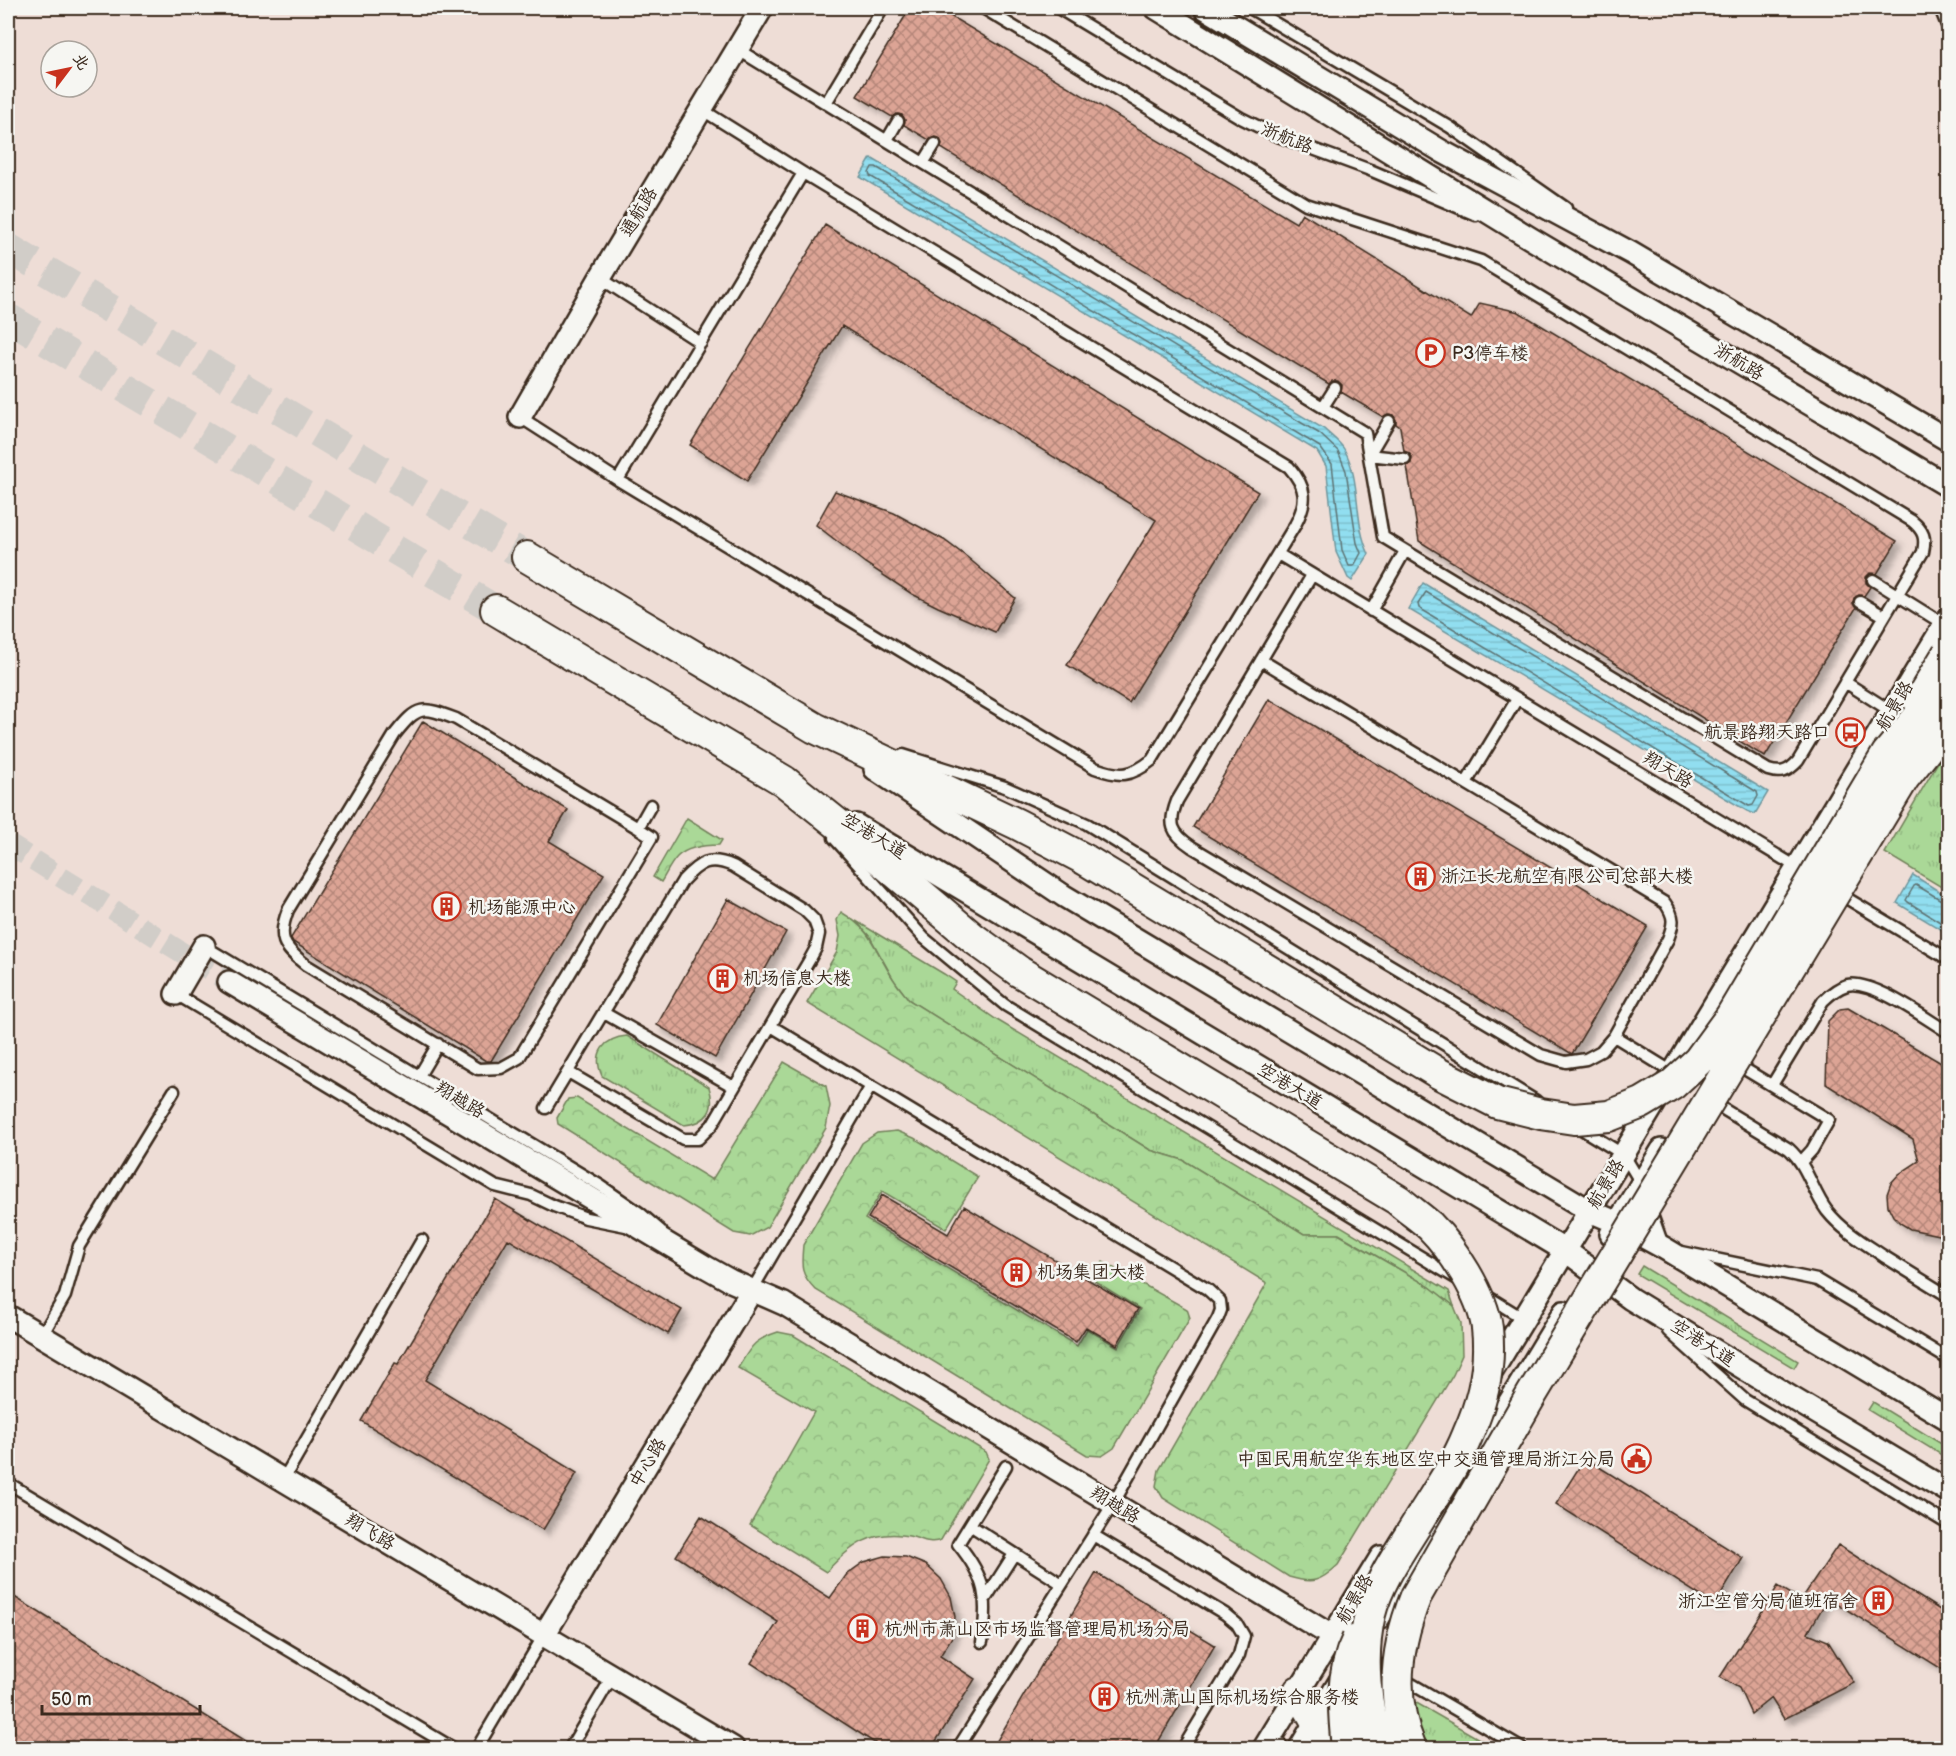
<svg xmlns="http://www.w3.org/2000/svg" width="1956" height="1756" viewBox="0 0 1956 1756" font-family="'Balsamiq Sans','LXGW WenKai TC',sans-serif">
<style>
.built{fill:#eeddd6;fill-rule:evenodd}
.grass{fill:url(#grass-tufts);stroke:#72815a;stroke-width:1.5}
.forest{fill:url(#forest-crowns);stroke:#72815a;stroke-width:1.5}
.water{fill:url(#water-rules);stroke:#6f969c;stroke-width:1.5}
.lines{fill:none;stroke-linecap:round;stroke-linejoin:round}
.shore{stroke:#5d7272;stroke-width:1.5}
.building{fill:url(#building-cross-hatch);stroke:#3b2a1e;stroke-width:1.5;filter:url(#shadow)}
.street-tunnel{stroke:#d1cdc8;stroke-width:21;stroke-dasharray:21 10;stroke-linecap:butt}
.secondary-tunnel{stroke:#d1cdc8;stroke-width:30;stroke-dasharray:30 15;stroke-linecap:butt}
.lane-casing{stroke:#3b2a1e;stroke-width:15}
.street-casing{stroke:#3b2a1e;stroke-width:26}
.secondary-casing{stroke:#3b2a1e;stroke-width:34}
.lane{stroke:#f6f6f2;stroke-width:10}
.street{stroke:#f6f6f2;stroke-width:21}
.secondary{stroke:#f6f6f2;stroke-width:30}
.secondary-bridge-casing{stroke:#3b2a1e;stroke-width:34;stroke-linecap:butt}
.secondary-bridge{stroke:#f6f6f2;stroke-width:30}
.labels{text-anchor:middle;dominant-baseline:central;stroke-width:5;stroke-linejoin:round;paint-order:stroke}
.street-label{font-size:18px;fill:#3b2a1e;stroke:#f6f6f2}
.poi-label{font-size:18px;fill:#3b2a1e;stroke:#f6f6f2;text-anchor:start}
</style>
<defs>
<pattern id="grass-tufts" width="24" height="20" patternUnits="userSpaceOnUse" patternTransform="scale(1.5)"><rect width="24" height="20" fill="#aad897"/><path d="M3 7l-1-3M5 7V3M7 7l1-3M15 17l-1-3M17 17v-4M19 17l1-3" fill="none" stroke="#93ba82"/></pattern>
<pattern id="forest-crowns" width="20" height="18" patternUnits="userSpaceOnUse" patternTransform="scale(1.5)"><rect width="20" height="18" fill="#aad897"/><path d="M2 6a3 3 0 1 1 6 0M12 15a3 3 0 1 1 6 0" fill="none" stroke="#93ba82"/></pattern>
<pattern id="water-rules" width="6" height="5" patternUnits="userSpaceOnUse" patternTransform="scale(1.5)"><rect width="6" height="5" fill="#91def0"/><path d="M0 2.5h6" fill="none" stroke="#7ebfcd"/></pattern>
<pattern id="building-cross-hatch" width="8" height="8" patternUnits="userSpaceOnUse" patternTransform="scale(1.5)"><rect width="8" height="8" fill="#dca495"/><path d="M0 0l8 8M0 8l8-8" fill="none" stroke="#b48679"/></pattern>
<filter id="shadow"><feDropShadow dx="5.5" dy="5.5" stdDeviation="3" flood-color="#0004"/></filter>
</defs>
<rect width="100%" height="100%" fill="#f6f6f2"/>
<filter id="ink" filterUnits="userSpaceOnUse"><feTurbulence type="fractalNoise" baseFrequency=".0167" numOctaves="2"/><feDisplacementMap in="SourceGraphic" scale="12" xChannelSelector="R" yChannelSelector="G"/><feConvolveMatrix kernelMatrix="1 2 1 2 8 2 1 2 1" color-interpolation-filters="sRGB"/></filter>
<g filter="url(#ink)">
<path class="built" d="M 8,8 L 1948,8 L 1948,1748 L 8,1748 ZM 51,51 L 87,51 L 87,87 L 51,87 Z"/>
<path class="grass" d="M 1948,745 L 1948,891 L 1885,853 Z
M 856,921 L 944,974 L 956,982 L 952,989 L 997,1020 L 1449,1291 L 1454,1306 L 1430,1287 L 1339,1234 L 1304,1234 L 1183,1160 L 1150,1150 L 909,1000 L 894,980 L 870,937 Z
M 627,1036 L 709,1087 C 716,1109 708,1123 684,1125 L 602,1076 C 592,1053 604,1038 627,1036 Z
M 1642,1266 L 1798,1361 L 1794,1368 L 1637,1274 Z
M 1873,1402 L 1948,1448 L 1948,1459 L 1868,1410 Z
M 1413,1701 L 1495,1748 L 1429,1748 L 1420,1729 Z"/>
<path class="forest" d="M 687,818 L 722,840 L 719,845 C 706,845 688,846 677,857 C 671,863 666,874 661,882 L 653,877 Z
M 841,912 C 875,932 874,951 894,980 C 898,987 904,993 909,1000 L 1150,1150 L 1183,1160 L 1304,1234 L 1338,1234 L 1430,1287 L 1454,1306 L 1461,1323 L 1462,1355 L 1453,1375 L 1338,1565 C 1320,1582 1312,1584 1289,1577 L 1163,1498 L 1156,1486 L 1159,1470 L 1267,1283 L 807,1003 L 837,952 L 840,936 L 837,920 Z
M 784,1062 L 826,1086 L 830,1106 L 826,1128 L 767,1227 L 750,1236 L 734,1233 L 558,1124 L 557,1118 L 568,1099 L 577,1098 L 712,1180 Z
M 897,1131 L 914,1138 L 978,1177 L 946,1229 L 882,1191 L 865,1219 L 1077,1346 L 1087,1329 L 1118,1347 L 1140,1309 L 1093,1280 L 1103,1262 L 1187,1309 L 1190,1318 L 1114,1448 L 1102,1456 L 1087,1455 L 816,1290 C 800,1274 801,1267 803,1245 L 862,1143 L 877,1133 Z
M 778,1332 L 793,1335 L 986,1452 L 989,1459 L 941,1540 C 929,1545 920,1538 909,1536 C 872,1529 850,1546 826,1572 L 750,1525 L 814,1412 L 738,1368 C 751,1347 753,1340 778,1332 Z"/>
<path class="water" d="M 871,158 L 1324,429 C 1330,435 1340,442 1344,449 C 1362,481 1353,522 1369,554 L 1352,581 L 1348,578 L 1336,552 L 1326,466 L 1317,451 L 860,177 Z
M 1423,583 L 1768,792 L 1755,814 L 1747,811 L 1408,609 Z
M 1913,875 L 1948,897 L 1948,934 L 1897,903 Z"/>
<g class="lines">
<path class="shore" d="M 872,167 L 876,167 L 1320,434 L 1338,451 L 1346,471 L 1357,543 L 1361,553 L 1354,566 L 1349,566 L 1342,550 L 1332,464 L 1320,447 L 870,176 L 869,173 Z
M 1426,592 L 1757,792 L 1758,796 L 1753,805 L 1749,806 L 1419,608 L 1418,604 Z
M 1948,901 L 1943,901 L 1916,885 L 1914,886 L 1906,900 L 1908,902 L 1948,927"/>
</g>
<path class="building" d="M 910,8 L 937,8 L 1296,223 L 1302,213 L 1471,318 L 1480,303 L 1519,312 L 1897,541 L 1877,574 L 1870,573 L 1866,577 L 1866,583 L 1870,587 L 1864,596 L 1859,595 L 1854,598 L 1853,603 L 1856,608 L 1765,757 L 1419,541 L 1407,466 L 1411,463 L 1412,457 L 1409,453 L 1404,451 L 1400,427 L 1396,424 L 1396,420 L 1393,415 L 1388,414 L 1383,417 L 1341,392 L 1342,385 L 1338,381 L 1332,381 L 1329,384 L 941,148 L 942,144 L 939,138 L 935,137 L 929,140 L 904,125 L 905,120 L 902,115 L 897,114 L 892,117 L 857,96 Z
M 825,225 L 1258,492 L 1129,703 L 1067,665 L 1156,520 L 842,326 L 747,481 L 690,445 Z
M 835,491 L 894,513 L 944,540 L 967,557 L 1015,598 L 995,632 L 938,607 L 912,594 L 865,563 L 816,525 Z
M 1269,699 L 1648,926 L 1572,1054 L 1193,827 Z
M 423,721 L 568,810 L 549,841 L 604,874 L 491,1061 L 486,1061 L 293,942 L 291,938 Z
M 728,899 L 786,932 L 715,1058 L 657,1025 Z
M 1848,1008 L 1948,1067 L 1948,1237 L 1910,1229 L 1900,1223 L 1893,1216 L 1888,1206 L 1887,1194 L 1891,1183 L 1899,1174 L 1919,1161 L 1913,1139 L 1826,1084 L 1828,1021 L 1840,1009 Z
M 882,1195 L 948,1234 L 964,1206 L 1138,1309 L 1117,1345 L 1086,1327 L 1076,1342 L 868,1218 Z
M 495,1199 L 682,1310 L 668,1334 L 508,1239 L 425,1380 L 577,1473 L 543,1530 L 361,1421 L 395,1363 L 398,1364 Z
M 1585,1458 L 1743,1558 L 1715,1605 L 1556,1504 Z
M 701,1516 L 830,1598 L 847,1574 L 864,1562 L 885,1556 L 906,1557 L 926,1565 L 941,1579 L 951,1597 L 955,1617 L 952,1637 L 940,1656 L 975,1679 L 931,1749 L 884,1749 L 751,1663 L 778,1622 L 676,1556 Z
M 1838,1545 L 1948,1615 L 1948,1673 L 1828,1598 L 1808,1633 L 1828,1641 L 1854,1683 L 1784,1719 L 1771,1698 L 1751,1714 L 1739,1688 L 1720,1677 L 1778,1586 L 1801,1600 Z
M 1096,1573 L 1215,1645 L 1154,1749 L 992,1749 Z
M 8,1593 L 259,1749 L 8,1749 Z"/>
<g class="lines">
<path class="street-tunnel" d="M 8,844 L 229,982"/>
<path class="secondary-tunnel" d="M 8,248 L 527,557
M 8,318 L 496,610"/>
<defs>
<path id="lane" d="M 1058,8 L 1241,118 L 1275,135 L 1370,170 L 1476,215
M 1250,8 L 1450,127 L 1566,208
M 1940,8 L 1948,28
M 737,49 L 1365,433 L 1383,537 L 1768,770 C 1781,774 1788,772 1798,761 L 1923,552 C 1926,538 1924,531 1912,521 L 1481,261 L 1306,204 L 983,8
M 826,103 L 883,8
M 701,109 L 803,173 L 1289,467 C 1307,488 1308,501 1295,525 L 1152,760 C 1131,777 1120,777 1095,768 L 618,480 L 803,173
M 887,140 L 898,121
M 924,162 L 935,144
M 600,278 L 701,343
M 1323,407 L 1335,388
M 520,417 L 618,480
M 1389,421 L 1369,455 L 1405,459
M 1278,554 L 1800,869
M 1873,580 L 1945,625
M 1860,602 L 1884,616
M 1371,611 L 1405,551
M 1261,660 L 1665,903 C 1675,917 1674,923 1668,939 L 1614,1036 L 1601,1051 L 1586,1059 L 1566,1062 L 1541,1055 L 1192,847 C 1171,833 1168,824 1177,801 L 1312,575
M 1845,682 L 1892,712
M 903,755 L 1005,787 L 1087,824 L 1536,1101
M 1466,783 L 1517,699
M 638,828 L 456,719 C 422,706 418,705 395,734 L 288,910 C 277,938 283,947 306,965 L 478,1069 L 501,1068 L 519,1058 L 652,837 L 638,828 L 651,805
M 834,838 L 924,938 L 1005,1005 L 1459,1280
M 1838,893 L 1948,959
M 204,946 L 601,1186 L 640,1213 L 661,1231
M 176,994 L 495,1186 L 531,1195 L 554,1206 L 586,1218 L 626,1226
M 604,1013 L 734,1087
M 771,1026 L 1207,1289 L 1220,1301 L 1221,1310 L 1218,1318 L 1113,1504 L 958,1748
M 1614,1036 L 1674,1073
M 1733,1062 L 1829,1120 L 1812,1150 L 1801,1162
M 419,1076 L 438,1044
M 1772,1085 L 1823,1001 C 1830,994 1837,988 1847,985 C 1872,979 1926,1019 1948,1032
M 1710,1101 L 1789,1149 C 1808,1166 1812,1191 1827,1211 C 1843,1231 1864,1243 1885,1257 C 1906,1270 1927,1283 1948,1296
M 546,1108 L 683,880 C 700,862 709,856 733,866 L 804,910 L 814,920 L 819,934 L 816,948 L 810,959 L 712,1125 L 698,1139 L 683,1139 L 671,1132 L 568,1072
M 1575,1125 L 1624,1155 L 1642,1185
M 1650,1209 L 1663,1245
M 1682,1252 L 1817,1280 L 1948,1359
M 752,1290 L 871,1086
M 1485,1295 L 1524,1319
M 1668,1331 L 1745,1400 L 1948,1524
M 41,1337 L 65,1296 L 79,1246 L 174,1091
M 283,1480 L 422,1240
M 8,1483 L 453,1748
M 970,1525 L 1062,1584
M 1093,1535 L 1225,1614 L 1237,1624 L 1244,1636 L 1239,1655 L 1183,1748
M 986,1598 L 1014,1554
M 982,1642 C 989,1599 986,1578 958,1544 L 1006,1466
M 1369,1659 L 1521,1748
M 1273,1734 L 1283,1748
M 477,1748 L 544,1635
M 570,1748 L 612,1677"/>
<path id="street" d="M 1156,8 L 1530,238 L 1948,486
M 1205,8 L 1443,152 L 1631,253 L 1948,440
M 520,417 L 600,278 L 762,8
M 875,769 L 1064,896 L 1590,1211 L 1618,1223 L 1664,1248 L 1948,1419
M 856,825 L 1566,1251 L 1631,1299 L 1792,1398 L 1948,1491
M 229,982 L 706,1267 L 731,1281 L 784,1304 L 1345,1644
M 176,994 L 204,946
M 1611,1234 L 1662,1150
M 8,1316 L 733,1748
M 1488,1378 L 1948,619
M 1378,1619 L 1564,1312
M 544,1635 L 752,1290
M 1264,1748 L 1381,1557
M 1300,1748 L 1343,1676"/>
<path id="secondary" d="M 527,557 L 815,728 L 1017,824 L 1084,859
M 496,610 L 784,781 L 844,829 L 973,938 L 1020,972
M 1299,1691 L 1332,1748"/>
</defs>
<use href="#lane" class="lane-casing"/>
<use href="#street" class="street-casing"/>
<use href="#secondary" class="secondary-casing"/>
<use href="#lane" class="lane"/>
<use href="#street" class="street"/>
<use href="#secondary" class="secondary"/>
<defs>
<path id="secondary-bridge" d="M 1919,701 L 1948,653
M 1084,859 L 1438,1073 L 1497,1103 L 1541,1114 L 1574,1119 L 1609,1116 L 1642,1103 L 1672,1085 L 1698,1061 L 1731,1016 L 1887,754 L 1925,709 L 1948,686
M 1020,972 L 1398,1200 C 1408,1209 1420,1217 1430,1226 C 1453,1249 1483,1295 1487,1328 C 1491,1364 1483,1401 1468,1434 C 1456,1464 1438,1490 1421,1517 C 1403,1547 1379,1579 1370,1614 C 1360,1657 1365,1707 1379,1748
M 1347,1748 C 1343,1711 1340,1674 1357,1640
M 1411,1748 C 1389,1698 1396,1646 1416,1596 L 1532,1394 L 1904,778 L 1942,730 L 1948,725"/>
</defs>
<use href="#secondary-bridge" class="secondary-bridge-casing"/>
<use href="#secondary-bridge" class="secondary-bridge"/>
</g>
</g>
<defs>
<symbol id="parking-ring" viewBox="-11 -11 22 22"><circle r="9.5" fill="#f6f6f2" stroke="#c8321e" stroke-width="1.5"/><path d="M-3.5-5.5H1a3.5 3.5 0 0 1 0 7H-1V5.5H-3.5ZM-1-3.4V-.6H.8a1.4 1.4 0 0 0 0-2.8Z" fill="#c8321e"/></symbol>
<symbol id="bus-ring" viewBox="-11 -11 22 22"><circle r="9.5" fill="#f6f6f2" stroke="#c8321e" stroke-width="1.5"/><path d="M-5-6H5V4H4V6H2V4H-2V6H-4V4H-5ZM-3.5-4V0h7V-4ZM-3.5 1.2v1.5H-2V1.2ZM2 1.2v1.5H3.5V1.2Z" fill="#c8321e"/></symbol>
<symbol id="building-ring" viewBox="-11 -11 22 22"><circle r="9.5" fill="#f6f6f2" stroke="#c8321e" stroke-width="1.5"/><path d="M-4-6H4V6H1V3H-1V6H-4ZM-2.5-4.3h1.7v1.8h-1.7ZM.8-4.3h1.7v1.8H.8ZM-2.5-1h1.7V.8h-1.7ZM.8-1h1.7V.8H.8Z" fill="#c8321e"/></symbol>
<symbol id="civic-ring" viewBox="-11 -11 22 22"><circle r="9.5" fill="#f6f6f2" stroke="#c8321e" stroke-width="1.5"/><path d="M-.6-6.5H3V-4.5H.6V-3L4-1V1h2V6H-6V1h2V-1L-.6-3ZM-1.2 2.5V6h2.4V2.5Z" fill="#c8321e"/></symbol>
</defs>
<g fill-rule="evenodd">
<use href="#parking-ring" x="1414" y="336" width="33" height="33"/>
<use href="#bus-ring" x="1834" y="716" width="33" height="33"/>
<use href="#building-ring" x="1404" y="860" width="33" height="33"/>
<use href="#building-ring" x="430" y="890" width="33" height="33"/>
<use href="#building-ring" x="706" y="962" width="33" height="33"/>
<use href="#building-ring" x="1000" y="1256" width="33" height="33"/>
<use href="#civic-ring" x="1620" y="1442" width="33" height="33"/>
<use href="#building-ring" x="1862" y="1584" width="33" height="33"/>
<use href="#building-ring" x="846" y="1612" width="33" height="33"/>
<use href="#building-ring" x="1088" y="1680" width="33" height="33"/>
</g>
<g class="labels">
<g class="street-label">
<text transform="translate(1287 138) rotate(22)">浙航路</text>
<text transform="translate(639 212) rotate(-59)">通航路</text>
<text transform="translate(1739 362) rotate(31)">浙航路</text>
<text transform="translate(1895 706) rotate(-59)">航景路</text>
<text transform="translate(1668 770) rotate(31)">翔天路</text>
<text transform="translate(874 836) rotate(31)">空港大道</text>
<text transform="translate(1290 1086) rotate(31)">空港大道</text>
<text transform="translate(460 1100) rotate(31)">翔越路</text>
<text transform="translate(1606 1184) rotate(-59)">航景路</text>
<text transform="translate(1703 1343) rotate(32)">空港大道</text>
<text transform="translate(648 1463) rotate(-59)">中心路</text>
<text transform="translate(1115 1505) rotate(31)">翔越路</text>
<text transform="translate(370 1532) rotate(31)">翔飞路</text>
<text transform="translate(1355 1599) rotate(-59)">航景路</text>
</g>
<g class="poi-label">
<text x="1452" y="353">P3停车楼</text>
<text x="1830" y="732" text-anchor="end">航景路翔天路口</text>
<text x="1441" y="876">浙江长龙航空有限公司总部大楼</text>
<text x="468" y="907">机场能源中心</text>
<text x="743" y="978">机场信息大楼</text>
<text x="1037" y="1272">机场集团大楼</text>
<text x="1615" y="1459" text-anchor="end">中国民用航空华东地区空中交通管理局浙江分局</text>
<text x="1858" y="1601" text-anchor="end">浙江空管分局值班宿舍</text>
<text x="884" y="1629">杭州市萧山区市场监督管理局机场分局</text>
<text x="1125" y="1697">杭州萧山国际机场综合服务楼</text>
</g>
</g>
<rect width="1956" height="1756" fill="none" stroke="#f6f6f2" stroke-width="30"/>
<rect x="15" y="15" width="1926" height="1726" fill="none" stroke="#3b2a1e" stroke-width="2" filter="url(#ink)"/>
<g transform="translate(69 69) rotate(58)"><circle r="28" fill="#f6f6f2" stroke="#aba49d" stroke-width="1.5"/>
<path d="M0-4.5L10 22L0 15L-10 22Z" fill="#c8321e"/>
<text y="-9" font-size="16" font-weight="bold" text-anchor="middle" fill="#3b2a1e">北</text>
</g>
<path d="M42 1705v9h158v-9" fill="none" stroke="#3b2a1e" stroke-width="3"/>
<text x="51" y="1705" font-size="18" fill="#3b2a1e" stroke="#f6f6f2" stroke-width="4.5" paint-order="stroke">50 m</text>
</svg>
